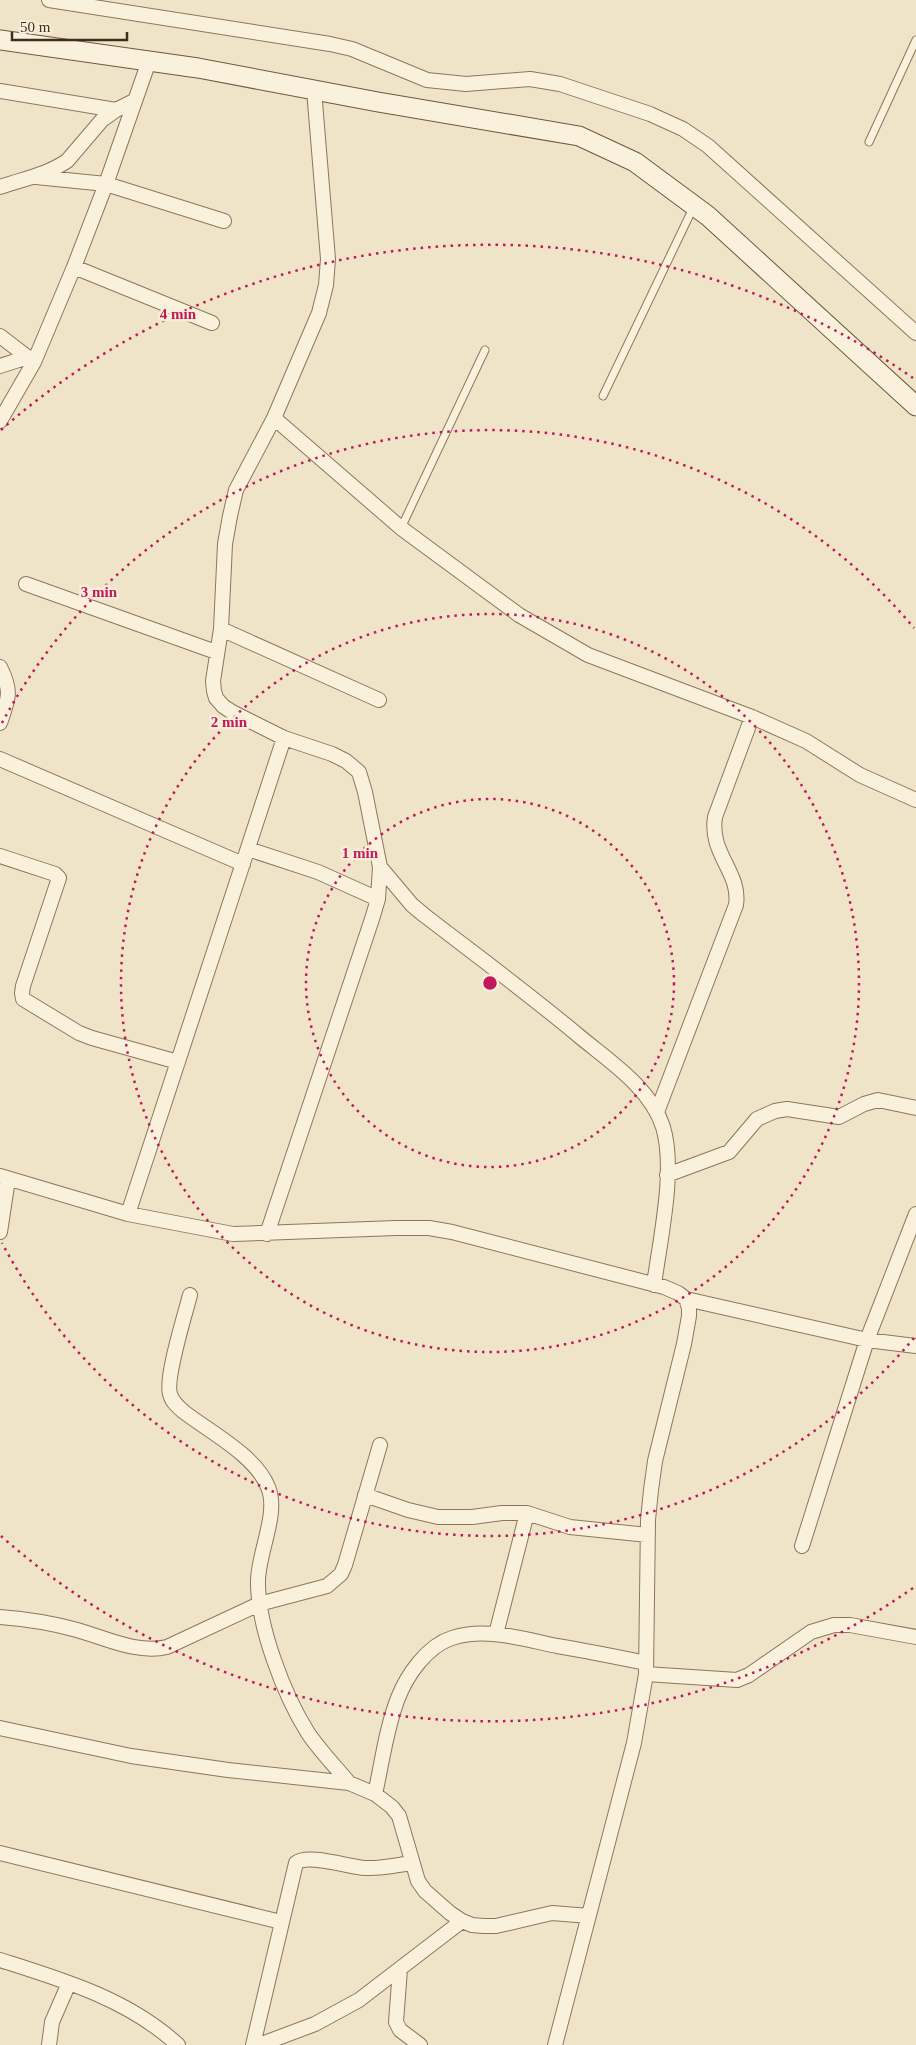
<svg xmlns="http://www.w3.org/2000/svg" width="916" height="2045" viewBox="0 0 916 2045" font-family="Georgia,serif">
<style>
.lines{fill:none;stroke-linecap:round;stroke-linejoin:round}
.lane-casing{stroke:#8d765c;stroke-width:9}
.street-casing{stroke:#8d765c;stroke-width:16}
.secondary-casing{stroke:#6f573f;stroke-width:21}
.lane{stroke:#faf1dc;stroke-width:7}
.street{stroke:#faf1dc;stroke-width:14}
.secondary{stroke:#faf1dc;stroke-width:19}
.ring{fill:none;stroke:#c2185b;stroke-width:2.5;stroke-dasharray:2.5 5}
.centre{fill:#c2185b;stroke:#f7eed8;stroke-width:2.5}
.ring-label{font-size:15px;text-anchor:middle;font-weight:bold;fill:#c2185b;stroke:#f7eed8;stroke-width:5;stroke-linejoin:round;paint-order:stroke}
</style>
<rect width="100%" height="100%" fill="#f0e4c8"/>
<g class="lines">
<defs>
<path id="lane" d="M 869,142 L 916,40
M 603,396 L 694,206
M 401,528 L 485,350"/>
<path id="street" d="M 49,0 L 330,44 L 352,49 L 427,80 L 466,84 L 530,79 L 560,84 L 650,114 L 683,129 L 708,146 L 916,333
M 149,61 L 106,184 L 74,267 L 212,323
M 314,90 L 328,259 L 326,285 L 319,313 L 274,418 L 401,528 L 519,615 L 588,655 L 752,717 L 806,741 L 860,775 L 916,800
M 0,91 L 116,110
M 36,177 L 106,184 L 224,221
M 0,187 C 23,179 46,175 67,161 L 102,120 L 116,110 L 134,101
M 0,336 L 34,362
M 0,366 L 28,357
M 0,421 L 34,362 L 74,267
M 26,584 L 216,652
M 221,629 L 379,700
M 0,667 C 12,691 9,698 0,723
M 0,759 L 243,864
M 248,849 L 318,872 L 378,899
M 0,856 L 55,874 L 59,878 L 23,986 L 22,993 L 23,999 L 79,1033 L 92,1038 L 178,1062
M 380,867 L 412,905 L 424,915 C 476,955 529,994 579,1036 C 609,1061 651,1088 663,1127 C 676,1170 660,1239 654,1285
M 657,1112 L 736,905 C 741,872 709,854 715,817 L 752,717
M 667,1175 L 729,1152 L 757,1119 L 775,1111 L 787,1109 L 839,1117 L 864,1104 L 878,1100 L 916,1108
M 0,1176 L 128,1214 L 233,1234 L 396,1228 L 429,1228 L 452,1232 L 664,1287 L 678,1293 L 686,1299 L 689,1308 L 689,1316 L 684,1344 L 655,1461 L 651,1490 L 648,1520 L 646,1674 L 634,1743 L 555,2045
M 128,1214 L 284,738
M 0,1232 L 8,1179
M 267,1234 L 372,919 L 378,899 L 380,867 L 365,792 L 359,772 L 346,761 L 332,754 L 284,738 L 232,712 L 223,706 L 216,698 L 214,691 L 213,681 L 221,629 L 225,544 L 230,516 L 236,490 L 274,418
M 190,1295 C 185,1315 165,1378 170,1394 C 172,1402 178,1407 184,1412 C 210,1432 256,1456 268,1487 C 279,1513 259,1550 258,1580 C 257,1625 284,1695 308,1733 C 320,1751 336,1767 349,1783
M 686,1299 L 867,1340 L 916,1346
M 365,1495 L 408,1510 L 438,1517 L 472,1517 L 502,1513 L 527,1513 L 570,1527 L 648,1535
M 802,1546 L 867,1340 L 916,1214
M 0,1617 C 26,1619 52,1623 77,1630 C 106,1638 137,1654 167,1647 L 259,1604 L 327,1586 L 341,1574 L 345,1565 L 380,1445
M 496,1634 L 527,1513
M 646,1674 L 737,1680 L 749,1675 L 811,1632 L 834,1625 L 850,1625 L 916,1637
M 0,1728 L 131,1756 L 228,1770 L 349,1783 L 375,1794 L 392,1807 L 399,1816 L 418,1881 L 425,1891 L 450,1913 L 462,1921 L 472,1925 L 484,1926 L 496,1926 L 552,1913 L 589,1916
M 375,1794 C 382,1763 386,1729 398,1698 C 407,1675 427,1646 452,1638 C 486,1627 523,1639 557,1646 C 587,1651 617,1657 646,1663
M 0,1853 L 281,1922
M 0,1960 C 63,1980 128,1999 178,2045
M 400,1969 L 396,2022 L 400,2030 L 420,2045
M 49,2045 L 52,2022 L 69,1983
M 253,2045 L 296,1863 C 307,1853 349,1867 365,1868 C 381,1869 397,1865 412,1863
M 259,2045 L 315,2024 L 359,2000 L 462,1921"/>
<path id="secondary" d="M 0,40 L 198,68 L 378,102 L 579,136 L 635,162 L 708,216 L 916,406"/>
</defs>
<use href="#lane" class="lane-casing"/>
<use href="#street" class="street-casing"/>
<use href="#secondary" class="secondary-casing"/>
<use href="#lane" class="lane"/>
<use href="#street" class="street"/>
<use href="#secondary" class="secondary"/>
</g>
<g class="ring">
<circle cx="490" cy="983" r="184"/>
<circle cx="490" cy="983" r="369"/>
<path d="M914 1338A553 553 0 0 1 2 1243M2 723A553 553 0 0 1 914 628"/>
<path d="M913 1588A738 738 0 0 1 1 1536M1 430A738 738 0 0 1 913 378"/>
</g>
<circle cx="490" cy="983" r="8" class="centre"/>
<g class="ring-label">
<text x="178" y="319">4 min</text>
<text x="99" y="597">3 min</text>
<text x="229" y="727">2 min</text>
<text x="360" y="858">1 min</text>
</g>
<path d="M12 32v8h115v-8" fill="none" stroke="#3d2e20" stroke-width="2.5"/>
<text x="20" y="32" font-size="15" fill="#3d2e20" stroke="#f7eed8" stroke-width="4" paint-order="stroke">50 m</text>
</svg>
